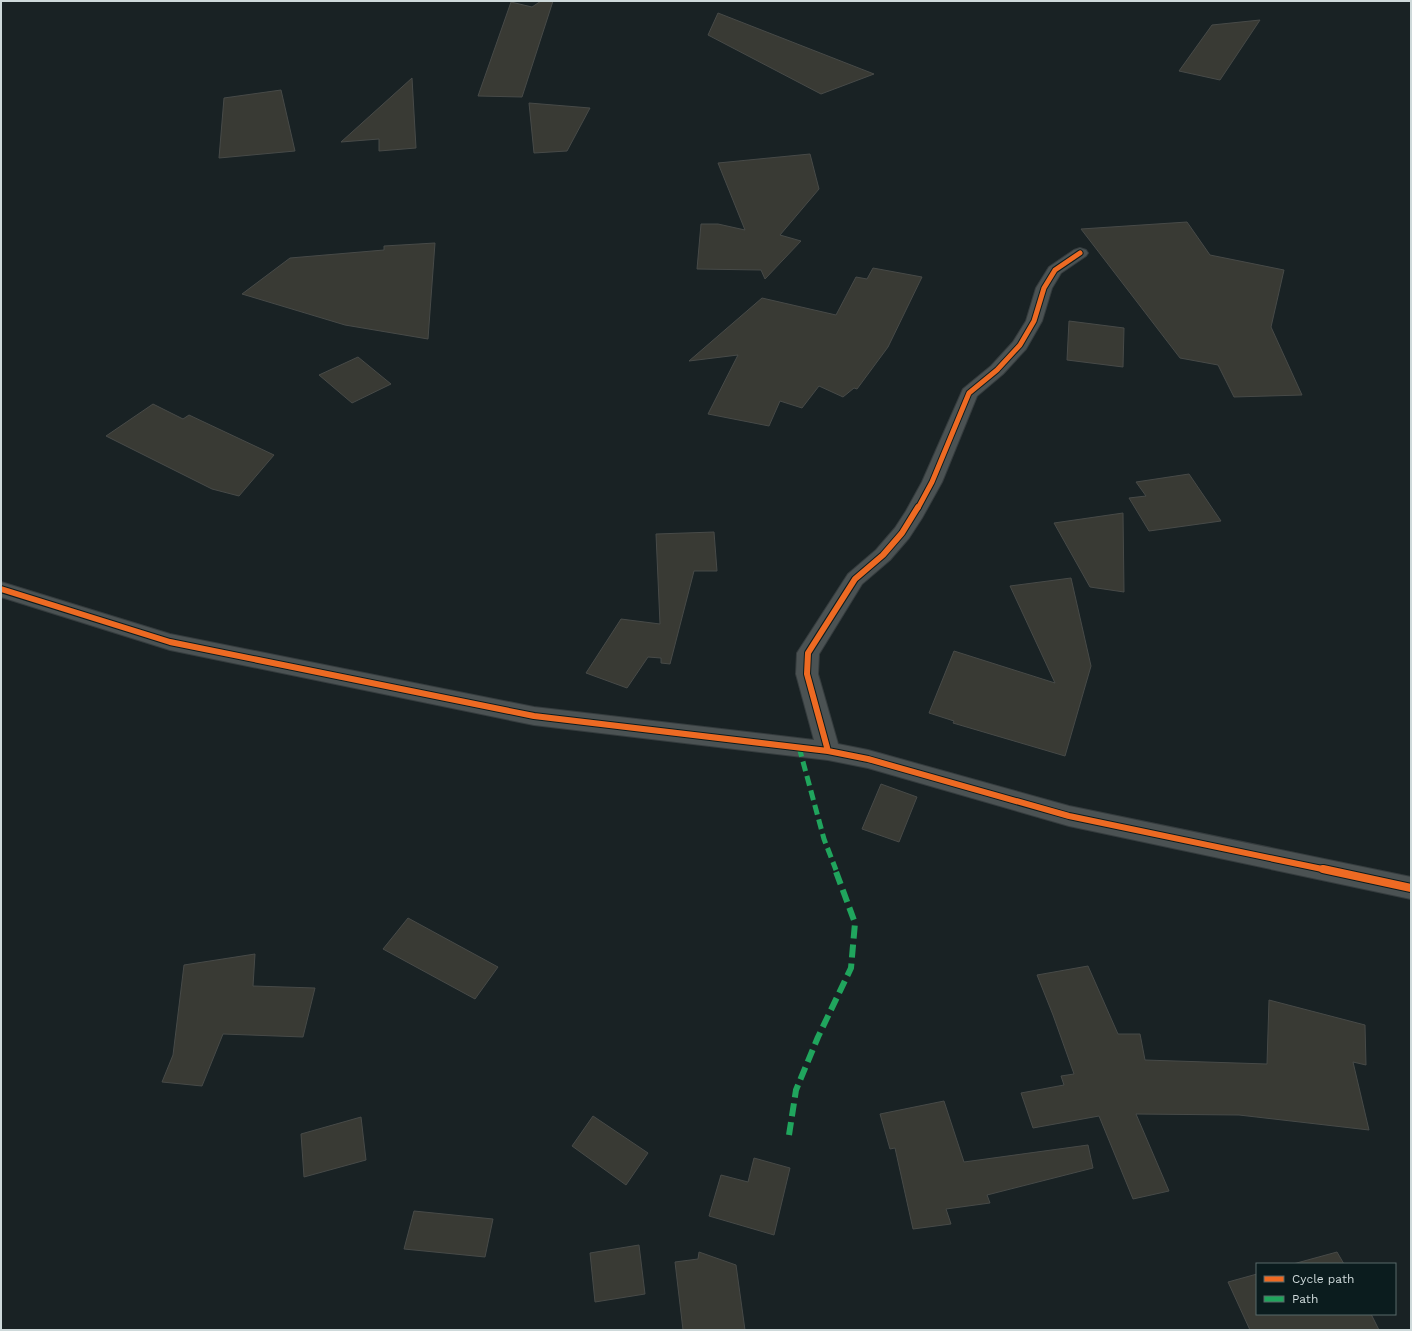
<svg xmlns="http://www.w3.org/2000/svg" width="1412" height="1331" viewBox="0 0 1412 1331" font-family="'Work Sans',sans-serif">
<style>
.building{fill:#393a34;stroke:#474a48}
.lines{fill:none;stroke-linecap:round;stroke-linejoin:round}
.street-casing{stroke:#353c3e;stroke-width:2}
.street{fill:#4b5253;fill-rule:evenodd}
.quiet-far1{stroke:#20a55d;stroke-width:5;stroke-dasharray:10 5;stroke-linecap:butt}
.quiet{stroke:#20a55d;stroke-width:6;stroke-dasharray:13 6;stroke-linecap:butt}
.cycleway-far2-casing{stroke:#0b1c1e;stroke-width:7}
.cycleway-far1-casing{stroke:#0b1c1e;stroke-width:8}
.cycleway-casing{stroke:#0b1c1e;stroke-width:10}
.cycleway-far2{stroke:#ed6a23;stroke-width:5}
.cycleway-far1{stroke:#ed6a23;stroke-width:6}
.cycleway{stroke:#ed6a23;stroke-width:8}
</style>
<rect width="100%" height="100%" fill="#192224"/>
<path class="building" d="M 541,1 L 553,1 L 522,97 L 478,96 L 511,2 L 532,7 Z
M 718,13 L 874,74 L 821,94 L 708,35 Z
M 1260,20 L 1220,80 L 1179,71 L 1212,25 Z
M 412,78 L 416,148 L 379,151 L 379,139 L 341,142 Z
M 281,90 L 295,151 L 219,158 L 224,98 Z
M 529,103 L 590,108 L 567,151 L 534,153 Z
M 810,154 L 819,189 L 780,235 L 801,241 L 765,279 L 761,270 L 697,269 L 701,224 L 718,224 L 745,230 L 718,163 Z
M 1187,222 L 1210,255 L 1284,270 L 1271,327 L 1302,395 L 1234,397 L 1218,365 L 1180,358 L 1081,229 Z
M 435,243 L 428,339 L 345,325 L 242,294 L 290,258 L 384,250 L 384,246 Z
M 873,268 L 922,277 L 888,347 L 857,389 L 854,388 L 843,397 L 819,386 L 802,408 L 780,401 L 769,426 L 708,414 L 738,355 L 689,361 L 762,298 L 836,315 L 856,277 L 867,279 Z
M 1069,321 L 1124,328 L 1123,367 L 1067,360 Z
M 358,357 L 391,384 L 352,403 L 319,375 Z
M 153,404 L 183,419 L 189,415 L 274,455 L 239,496 L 212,489 L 106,436 Z
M 1189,474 L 1221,521 L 1149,531 L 1129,498 L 1146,496 L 1136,482 Z
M 1123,513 L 1124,592 L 1090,587 L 1054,523 Z
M 714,532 L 717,571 L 694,571 L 670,664 L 661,663 L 661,658 L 648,657 L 627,688 L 586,673 L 621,619 L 660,624 L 656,534 Z
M 1071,578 L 1091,666 L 1065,756 L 953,723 L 954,721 L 929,713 L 954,651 L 1055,683 L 1010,586 Z
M 881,784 L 917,797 L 899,842 L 862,829 Z
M 408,918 L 498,967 L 475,999 L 383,949 Z
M 255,954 L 253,986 L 315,988 L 303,1037 L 223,1034 L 202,1086 L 162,1082 L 173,1055 L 184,965 Z
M 1088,966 L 1118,1034 L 1140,1034 L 1145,1060 L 1267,1064 L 1269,1000 L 1365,1025 L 1366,1065 L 1353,1062 L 1369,1130 L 1239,1115 L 1136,1114 L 1169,1191 L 1133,1199 L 1099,1116 L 1033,1128 L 1021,1093 L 1064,1085 L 1061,1076 L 1074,1074 L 1053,1015 L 1037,975 Z
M 944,1101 L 964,1162 L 1088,1145 L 1093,1168 L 987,1195 L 990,1203 L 946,1209 L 951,1224 L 913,1229 L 895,1148 L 890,1149 L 880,1114 Z
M 593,1116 L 648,1153 L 626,1185 L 572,1146 Z
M 361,1117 L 366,1160 L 304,1177 L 301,1134 Z
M 754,1158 L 790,1168 L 774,1235 L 709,1216 L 721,1175 L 748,1182 Z
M 414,1211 L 493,1219 L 485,1257 L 404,1249 Z
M 639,1245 L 645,1294 L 595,1302 L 590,1253 Z
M 699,1252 L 736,1265 L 745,1330 L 683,1330 L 675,1262 L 698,1259 Z
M 1337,1252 L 1344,1264 L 1293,1264 Z
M 1257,1274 L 1257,1314 L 1371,1314 L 1379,1330 L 1250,1330 L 1228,1282 Z"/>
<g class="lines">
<defs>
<path id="street" d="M 1080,248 L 1086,250 L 1088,253 L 1086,256 L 1061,273 L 1052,288 L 1042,321 L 1026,349 L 1003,374 L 977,396 L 942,482 L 922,518 L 909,538 L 890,560 L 862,584 L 819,654 L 818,674 L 838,744 L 868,750 L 1069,806 L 1411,877 L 1411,899 L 1069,826 L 868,768 L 828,760 L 534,725 L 170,650 L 1,597 L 1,582 L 170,634 L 534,707 L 814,740 L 796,674 L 797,653 L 848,574 L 876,550 L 895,528 L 906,511 L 922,482 L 963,389 L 991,366 L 1013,342 L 1026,321 L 1036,288 L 1049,267 L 1074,250 Z"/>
</defs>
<use href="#street" class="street-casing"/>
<use href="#street" class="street"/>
<path class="quiet-far1" d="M 799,747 L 824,839 L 836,870"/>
<path class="quiet" d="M 789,1135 L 796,1090 L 818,1037 L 851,968 L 855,923 L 835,869"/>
<defs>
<path id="cycleway-far2" d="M 918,508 L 932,482 L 969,393 L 997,370 L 1020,345 L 1034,321 L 1044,288 L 1055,270 L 1080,253"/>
<path id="cycleway-far1" d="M 1,589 L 170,642 L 534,716 L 828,751 L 868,759 L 1069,816 L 1327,870
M 828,751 L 807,674 L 808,653 L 855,579 L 883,555 L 902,533 L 918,507"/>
<path id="cycleway" d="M 1323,869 L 1411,888"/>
</defs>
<use href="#cycleway-far2" class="cycleway-far2-casing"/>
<use href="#cycleway-far1" class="cycleway-far1-casing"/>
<use href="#cycleway" class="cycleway-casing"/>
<use href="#cycleway-far2" class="cycleway-far2"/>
<use href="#cycleway-far1" class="cycleway-far1"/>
<use href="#cycleway" class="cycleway"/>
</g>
<rect width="1412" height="1331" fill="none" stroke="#ced9da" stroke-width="4"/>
<rect x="1256" y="1263" width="140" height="52" fill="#0b1c1e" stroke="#596869"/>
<rect x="1264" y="1276" width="20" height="6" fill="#ed6a23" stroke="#596869"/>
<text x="1292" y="1283" font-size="12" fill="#ced9da">Cycle path</text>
<rect x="1264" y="1296" width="20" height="6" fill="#20a55d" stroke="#596869"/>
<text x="1292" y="1303" font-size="12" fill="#ced9da">Path</text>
</svg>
